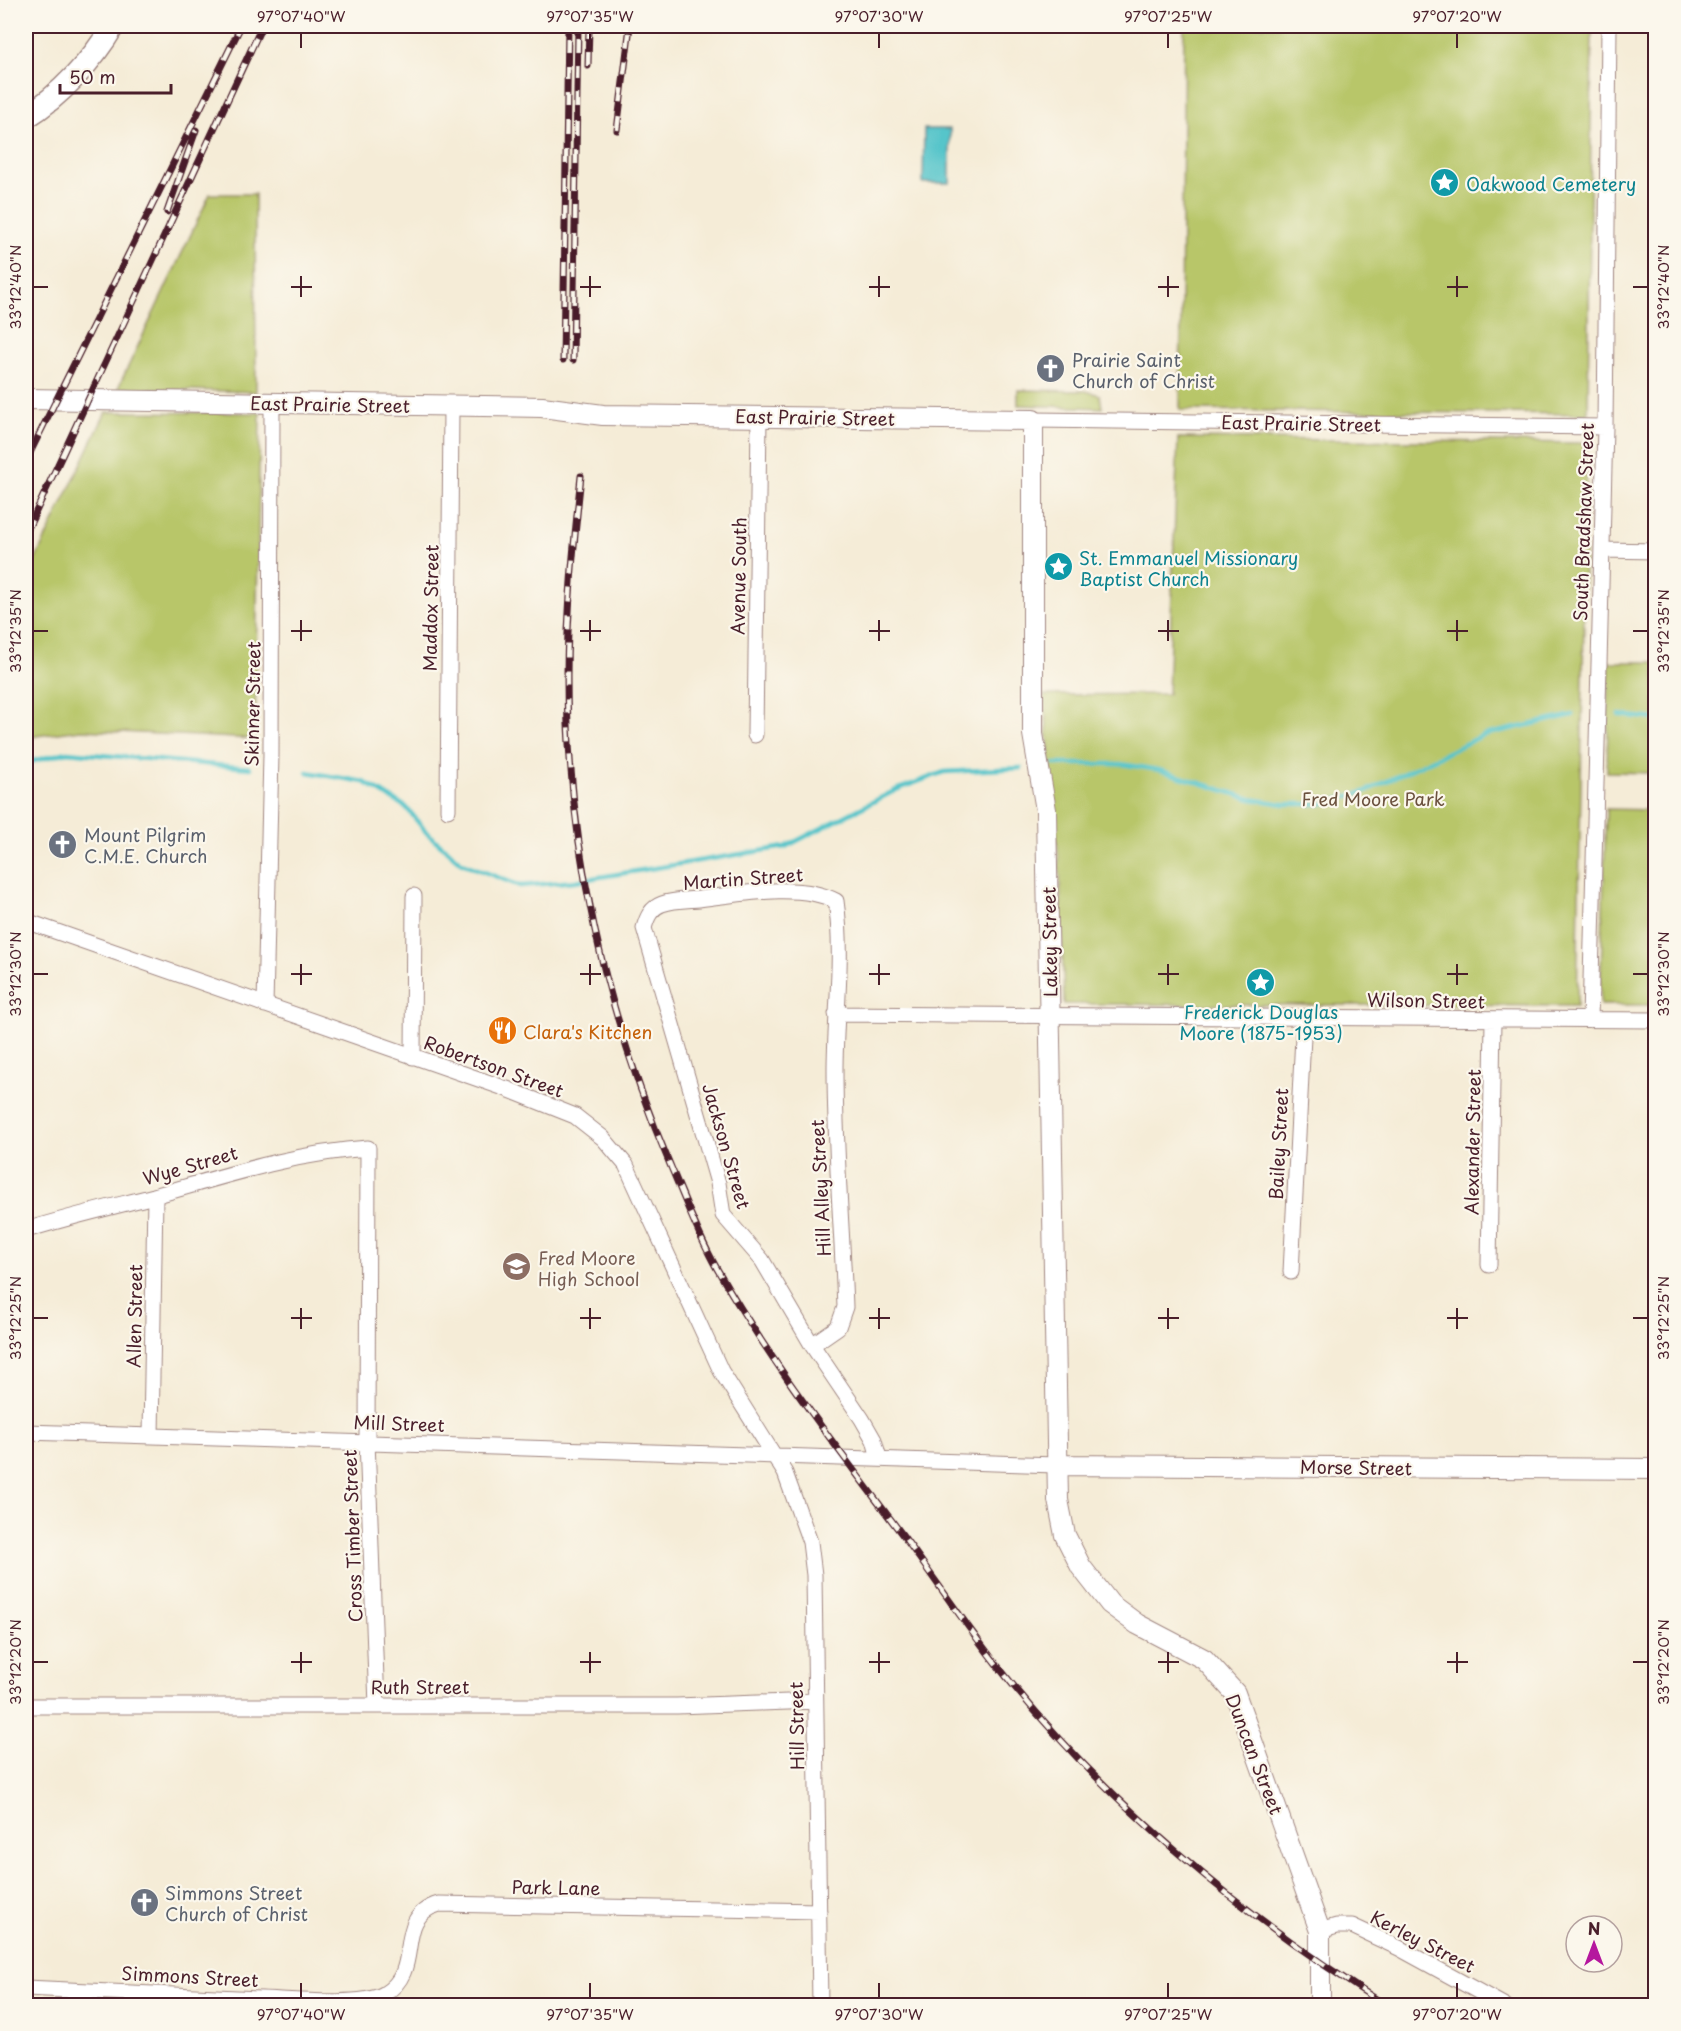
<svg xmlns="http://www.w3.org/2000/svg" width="1681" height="2031" viewBox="0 0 1681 2031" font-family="'Playpen Sans',sans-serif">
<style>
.green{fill:#b8c669;stroke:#81724a;stroke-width:1.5}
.water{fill:#57c5ca;stroke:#50727a;stroke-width:1.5}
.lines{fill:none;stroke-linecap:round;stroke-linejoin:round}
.stream{stroke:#57c5ca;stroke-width:4.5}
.minor-casing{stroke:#a08681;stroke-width:17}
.tertiary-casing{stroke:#a08681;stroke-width:22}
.secondary-casing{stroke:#a08681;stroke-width:25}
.minor{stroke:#fff;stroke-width:15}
.tertiary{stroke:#fff;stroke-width:20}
.secondary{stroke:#fff;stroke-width:22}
.rail-casing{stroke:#4a1f2b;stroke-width:7}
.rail{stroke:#fbf7ec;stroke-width:4.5;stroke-dasharray:14;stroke-linecap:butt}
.ticks{fill:none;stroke:#4a1f2b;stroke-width:2}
.labels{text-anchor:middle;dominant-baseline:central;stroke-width:4.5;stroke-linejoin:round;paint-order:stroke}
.culture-label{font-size:18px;fill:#0d838f;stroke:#fbf7ec;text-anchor:start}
.worship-label{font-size:18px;fill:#5b616d;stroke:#fbf7ec;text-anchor:start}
.street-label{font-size:18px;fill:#4a1f2b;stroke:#fbf7ec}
.park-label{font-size:18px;fill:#6b513e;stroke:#fbf7ec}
.food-label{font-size:18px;fill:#c56008;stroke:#fbf7ec;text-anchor:start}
.education-label{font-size:18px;fill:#785e54;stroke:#fbf7ec;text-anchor:start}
.neatline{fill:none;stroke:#4a1f2b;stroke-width:2}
.ticks-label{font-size:15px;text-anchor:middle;fill:#4a1f2b}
</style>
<rect width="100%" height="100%" fill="#fbf7ec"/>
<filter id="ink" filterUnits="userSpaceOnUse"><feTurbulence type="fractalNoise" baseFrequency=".0167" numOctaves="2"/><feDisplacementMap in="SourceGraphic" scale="12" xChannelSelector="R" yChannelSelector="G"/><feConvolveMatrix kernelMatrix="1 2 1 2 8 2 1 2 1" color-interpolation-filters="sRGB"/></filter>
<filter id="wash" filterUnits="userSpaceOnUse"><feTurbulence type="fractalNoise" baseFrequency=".008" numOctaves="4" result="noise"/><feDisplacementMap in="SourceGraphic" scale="24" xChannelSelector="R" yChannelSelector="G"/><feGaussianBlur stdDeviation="1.35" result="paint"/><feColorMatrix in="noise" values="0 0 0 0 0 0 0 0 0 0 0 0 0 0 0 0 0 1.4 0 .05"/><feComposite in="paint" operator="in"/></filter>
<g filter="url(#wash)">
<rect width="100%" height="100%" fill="#f5ecd7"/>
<path class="green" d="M 1184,26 L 1592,26 L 1588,414 L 1180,410 Z
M 210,194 L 255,194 L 256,392 L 118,388 Z
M 1018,390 L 1086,391 L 1100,395 L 1102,408 L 1018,405 Z
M 106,412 L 260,413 L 255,739 L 81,730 L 36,736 L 26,740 L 26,579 Z
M 1178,438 L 1582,443 L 1587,451 L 1577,1006 L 1064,1004 L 1060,874 L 1044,695 L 1168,694 Z
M 1609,662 L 1655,662 L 1655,773 L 1607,772 Z
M 1606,809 L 1655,810 L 1655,1005 L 1600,1005 Z"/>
<path class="water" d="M 924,129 L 950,129 L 950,183 L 923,183 Z"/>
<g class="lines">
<path class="stream" d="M 1619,715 L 1656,719
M 26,763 L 67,752 L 250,768
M 1055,764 L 1121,764 L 1159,770 L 1251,799 L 1284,804 L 1320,804 L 1364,792 L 1484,735 L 1573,715
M 307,772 L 364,782 L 406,807 L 427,833 L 462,863 L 520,886 L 575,881 L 785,847 L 896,790 L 944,772 L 1021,768"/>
</g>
</g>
<g filter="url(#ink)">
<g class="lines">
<defs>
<path id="minor" d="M 1033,420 L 1605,427
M 1602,550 L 1656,551
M 755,735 L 759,417
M 448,810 L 451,406
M 26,921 L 507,1089 L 575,1116 L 603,1138 L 626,1165 L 721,1371 L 785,1473 L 810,1542 L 814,1575 L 820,2006
M 265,1005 L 271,755 L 272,404
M 836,1014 L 1656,1020
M 1590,1020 L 1605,427 L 1609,26
M 413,1057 L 414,896
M 26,1230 C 68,1217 111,1207 154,1196 C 225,1176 294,1153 368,1148 L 367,1441 L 377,1706
M 1489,1265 L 1493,1020
M 1291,1272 L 1304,1017
M 812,1345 L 838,1327 L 845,1307 C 842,1228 835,1149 835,1070 C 835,1014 844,956 836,901 C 801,882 739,894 699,899 C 688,900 673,900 662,904 C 651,908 647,917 644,928 L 718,1183 L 723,1215 L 762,1260 L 812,1345 L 862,1419 L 874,1440 L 879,1458
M 26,1432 L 1056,1465
M 151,1436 L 155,1196
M 26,1706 L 677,1706 L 815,1701
M 1320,1931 L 1337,1926 L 1352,1926 L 1399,1948 L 1505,2006
M 26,1988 C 104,1992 183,1996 262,1999 C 291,2000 361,2007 384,1994 C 426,1969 391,1918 439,1904 L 819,1911"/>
<path id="tertiary" d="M 26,399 L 542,407 L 603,415 L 1033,420 L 1033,734 L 1046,810 L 1058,1500 L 1065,1535 L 1081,1567 L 1110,1604 L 1137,1624 L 1204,1659 L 1235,1693 L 1320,1931 L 1320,2006
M 1056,1465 L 1656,1469"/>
<path id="secondary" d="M 26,117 C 60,96 93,60 113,26"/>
</defs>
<use href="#minor" class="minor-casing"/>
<use href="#tertiary" class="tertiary-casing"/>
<use href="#secondary" class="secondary-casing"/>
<use href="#minor" class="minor"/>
<use href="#tertiary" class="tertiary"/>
<use href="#secondary" class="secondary"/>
<defs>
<path id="rail" d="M 588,66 L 589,26
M 617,130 L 630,26
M 167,212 L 196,130
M 563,360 L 568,26
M 573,360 L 578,26
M 26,461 L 241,26
M 581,476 C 574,542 567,610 567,677 C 567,845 605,1012 671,1167 C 685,1200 698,1235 716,1267 C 770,1362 838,1449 904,1537 C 940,1586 974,1638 1013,1685 C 1118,1813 1247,1918 1387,2006
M 26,533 L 262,26"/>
</defs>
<use href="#rail" class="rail-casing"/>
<use href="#rail" class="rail"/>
</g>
</g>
<path class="ticks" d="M 301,33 L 301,48M 590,33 L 590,48M 879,33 L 879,48M 1168,33 L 1168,48M 1457,33 L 1457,48M 301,276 L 301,297M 590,276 L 590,297M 879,276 L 879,297M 1168,276 L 1168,297M 1457,276 L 1457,297M 33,287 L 48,287M 291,287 L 312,287M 580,287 L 601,287M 869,287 L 890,287M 1158,287 L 1179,287M 1447,287 L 1468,287M 1633,287 L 1648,287M 301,620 L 301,641M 590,620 L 590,641M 879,620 L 879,641M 1168,620 L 1168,641M 1457,620 L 1457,641M 33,631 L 48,631M 291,631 L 312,631M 580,631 L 601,631M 869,631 L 890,631M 1158,631 L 1179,631M 1447,631 L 1468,631M 1633,631 L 1648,631M 301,964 L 301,985M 590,964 L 590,985M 879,964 L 879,985M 1168,964 L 1168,985M 1457,964 L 1457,985M 33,974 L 48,974M 291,974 L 312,974M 580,974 L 601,974M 869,974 L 890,974M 1158,974 L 1179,974M 1447,974 L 1468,974M 1633,974 L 1648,974M 301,1308 L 301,1329M 590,1308 L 590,1329M 879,1308 L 879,1329M 1168,1308 L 1168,1329M 1457,1308 L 1457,1329M 33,1318 L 48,1318M 291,1318 L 312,1318M 580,1318 L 601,1318M 869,1318 L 890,1318M 1158,1318 L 1179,1318M 1447,1318 L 1468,1318M 1633,1318 L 1648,1318M 301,1652 L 301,1673M 590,1652 L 590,1673M 879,1652 L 879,1673M 1168,1652 L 1168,1673M 1457,1652 L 1457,1673M 33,1662 L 48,1662M 291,1662 L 312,1662M 580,1662 L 601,1662M 869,1662 L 890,1662M 1158,1662 L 1179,1662M 1447,1662 L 1468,1662M 1633,1662 L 1648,1662M 301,1983 L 301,1998M 590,1983 L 590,1998M 879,1983 L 879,1998M 1168,1983 L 1168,1998M 1457,1983 L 1457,1998"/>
<defs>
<symbol id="sight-disc" viewBox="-11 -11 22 22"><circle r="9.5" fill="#0f9aa8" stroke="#fbf7ec"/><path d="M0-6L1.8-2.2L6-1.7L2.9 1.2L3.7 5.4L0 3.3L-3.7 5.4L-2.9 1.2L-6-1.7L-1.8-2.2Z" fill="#fff"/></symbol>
<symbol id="church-disc" viewBox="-11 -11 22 22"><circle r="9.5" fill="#6b7280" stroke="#fbf7ec"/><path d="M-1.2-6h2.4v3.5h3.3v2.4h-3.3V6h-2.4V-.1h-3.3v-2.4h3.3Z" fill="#fff"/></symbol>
<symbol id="restaurant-disc" viewBox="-11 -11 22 22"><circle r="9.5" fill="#e8710a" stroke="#fbf7ec"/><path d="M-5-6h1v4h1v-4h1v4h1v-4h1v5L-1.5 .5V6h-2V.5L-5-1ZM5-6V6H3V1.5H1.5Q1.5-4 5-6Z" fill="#fff"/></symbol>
<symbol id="school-disc" viewBox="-11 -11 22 22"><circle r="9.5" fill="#8d6e63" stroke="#fbf7ec"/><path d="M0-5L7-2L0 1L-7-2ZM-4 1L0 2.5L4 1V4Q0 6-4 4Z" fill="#fff"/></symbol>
</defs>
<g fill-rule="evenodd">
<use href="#sight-disc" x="1428" y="166" width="33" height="33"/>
<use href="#church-disc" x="1034" y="352" width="33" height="33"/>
<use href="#sight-disc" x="1042" y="550" width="33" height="33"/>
<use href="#church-disc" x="46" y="828" width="33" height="33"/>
<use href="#sight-disc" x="1244" y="966" width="33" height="33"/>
<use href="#restaurant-disc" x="486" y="1014" width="33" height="33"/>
<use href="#school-disc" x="500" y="1250" width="33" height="33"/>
<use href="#church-disc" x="128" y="1886" width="33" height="33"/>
</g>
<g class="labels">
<g class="culture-label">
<text x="1466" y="183">Oakwood Cemetery</text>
<text x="1079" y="557">St. Emmanuel Missionary<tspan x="1079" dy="21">Baptist Church</tspan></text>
<text x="1261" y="1011" text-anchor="middle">Frederick Douglas<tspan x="1261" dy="21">Moore (1875-1953)</tspan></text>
</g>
<g class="worship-label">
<text x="1072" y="359">Prairie Saint<tspan x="1072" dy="21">Church of Christ</tspan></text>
<text x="84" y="834">Mount Pilgrim<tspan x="84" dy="21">C.M.E. Church</tspan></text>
<text x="165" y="1892">Simmons Street<tspan x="165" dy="21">Church of Christ</tspan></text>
</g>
<g class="street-label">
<text transform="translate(330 404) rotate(1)">East Prairie Street</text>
<text transform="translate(815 417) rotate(1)">East Prairie Street</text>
<text transform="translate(1301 423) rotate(1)">East Prairie Street</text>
<text transform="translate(1583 522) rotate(-88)">South Bradshaw Street</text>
<text transform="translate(738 576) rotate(-89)">Avenue South</text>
<text transform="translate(430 608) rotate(-89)">Maddox Street</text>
<text transform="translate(252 704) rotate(-89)">Skinner Street</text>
<text transform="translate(743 878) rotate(-4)">Martin Street</text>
<text transform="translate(1049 942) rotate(-91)">Lakey Street</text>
<text transform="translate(1426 1000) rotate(1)">Wilson Street</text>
<text transform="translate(494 1066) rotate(20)">Robertson Street</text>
<text transform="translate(1472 1142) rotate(-89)">Alexander Street</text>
<text transform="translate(1278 1144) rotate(-87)">Bailey Street</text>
<text transform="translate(727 1146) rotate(74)">Jackson Street</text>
<text transform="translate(190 1165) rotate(-16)">Wye Street</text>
<text transform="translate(820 1188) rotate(-93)">Hill Alley Street</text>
<text transform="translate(134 1316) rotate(-89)">Allen Street</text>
<text transform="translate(399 1423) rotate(2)">Mill Street</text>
<text transform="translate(1356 1467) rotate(1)">Morse Street</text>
<text transform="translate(352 1536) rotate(-92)">Cross Timber Street</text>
<text x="420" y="1686">Ruth Street</text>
<text transform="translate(796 1726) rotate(-91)">Hill Street</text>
<text transform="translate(1255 1754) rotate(69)">Duncan Street</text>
<text transform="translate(556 1887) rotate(1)">Park Lane</text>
<text transform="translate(1423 1941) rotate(27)">Kerley Street</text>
<text transform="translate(190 1976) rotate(3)">Simmons Street</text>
</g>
<g class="park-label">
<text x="1373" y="798">Fred Moore Park</text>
</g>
<g class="food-label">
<text x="523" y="1031">Clara's Kitchen</text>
</g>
<g class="education-label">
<text x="538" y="1257">Fred Moore<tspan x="538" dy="21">High School</tspan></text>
</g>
</g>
<rect width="1681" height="2031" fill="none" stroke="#fbf7ec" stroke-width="66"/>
<g transform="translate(1594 1944)"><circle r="28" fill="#fbf7ec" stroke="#b4a19f" stroke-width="1.5"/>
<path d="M0-4.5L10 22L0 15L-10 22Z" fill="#b5179e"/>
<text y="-9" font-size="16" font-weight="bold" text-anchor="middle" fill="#4a1f2b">N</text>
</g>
<path d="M60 84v9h111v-9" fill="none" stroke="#4a1f2b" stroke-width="3"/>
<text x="69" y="84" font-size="18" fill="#4a1f2b" stroke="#fbf7ec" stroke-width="4.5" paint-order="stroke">50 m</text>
<rect x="33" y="33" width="1615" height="1965" class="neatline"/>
<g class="ticks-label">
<text x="301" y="22">97°07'40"W</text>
<text x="590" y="22">97°07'35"W</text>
<text x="879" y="22">97°07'30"W</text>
<text x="1168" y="22">97°07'25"W</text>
<text x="1457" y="22">97°07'20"W</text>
<text transform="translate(16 287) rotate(-90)" y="5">33°12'40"N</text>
<text transform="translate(1664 287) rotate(-90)" y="5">33°12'40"N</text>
<text transform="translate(16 631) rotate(-90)" y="5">33°12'35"N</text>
<text transform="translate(1664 631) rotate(-90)" y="5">33°12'35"N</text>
<text transform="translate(16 974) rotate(-90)" y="5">33°12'30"N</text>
<text transform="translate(1664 974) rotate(-90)" y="5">33°12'30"N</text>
<text transform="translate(16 1318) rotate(-90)" y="5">33°12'25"N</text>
<text transform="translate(1664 1318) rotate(-90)" y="5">33°12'25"N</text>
<text transform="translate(16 1662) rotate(-90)" y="5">33°12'20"N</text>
<text transform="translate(1664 1662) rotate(-90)" y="5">33°12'20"N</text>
<text x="301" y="2020">97°07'40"W</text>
<text x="590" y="2020">97°07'35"W</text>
<text x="879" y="2020">97°07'30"W</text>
<text x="1168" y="2020">97°07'25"W</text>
<text x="1457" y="2020">97°07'20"W</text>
</g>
</svg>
